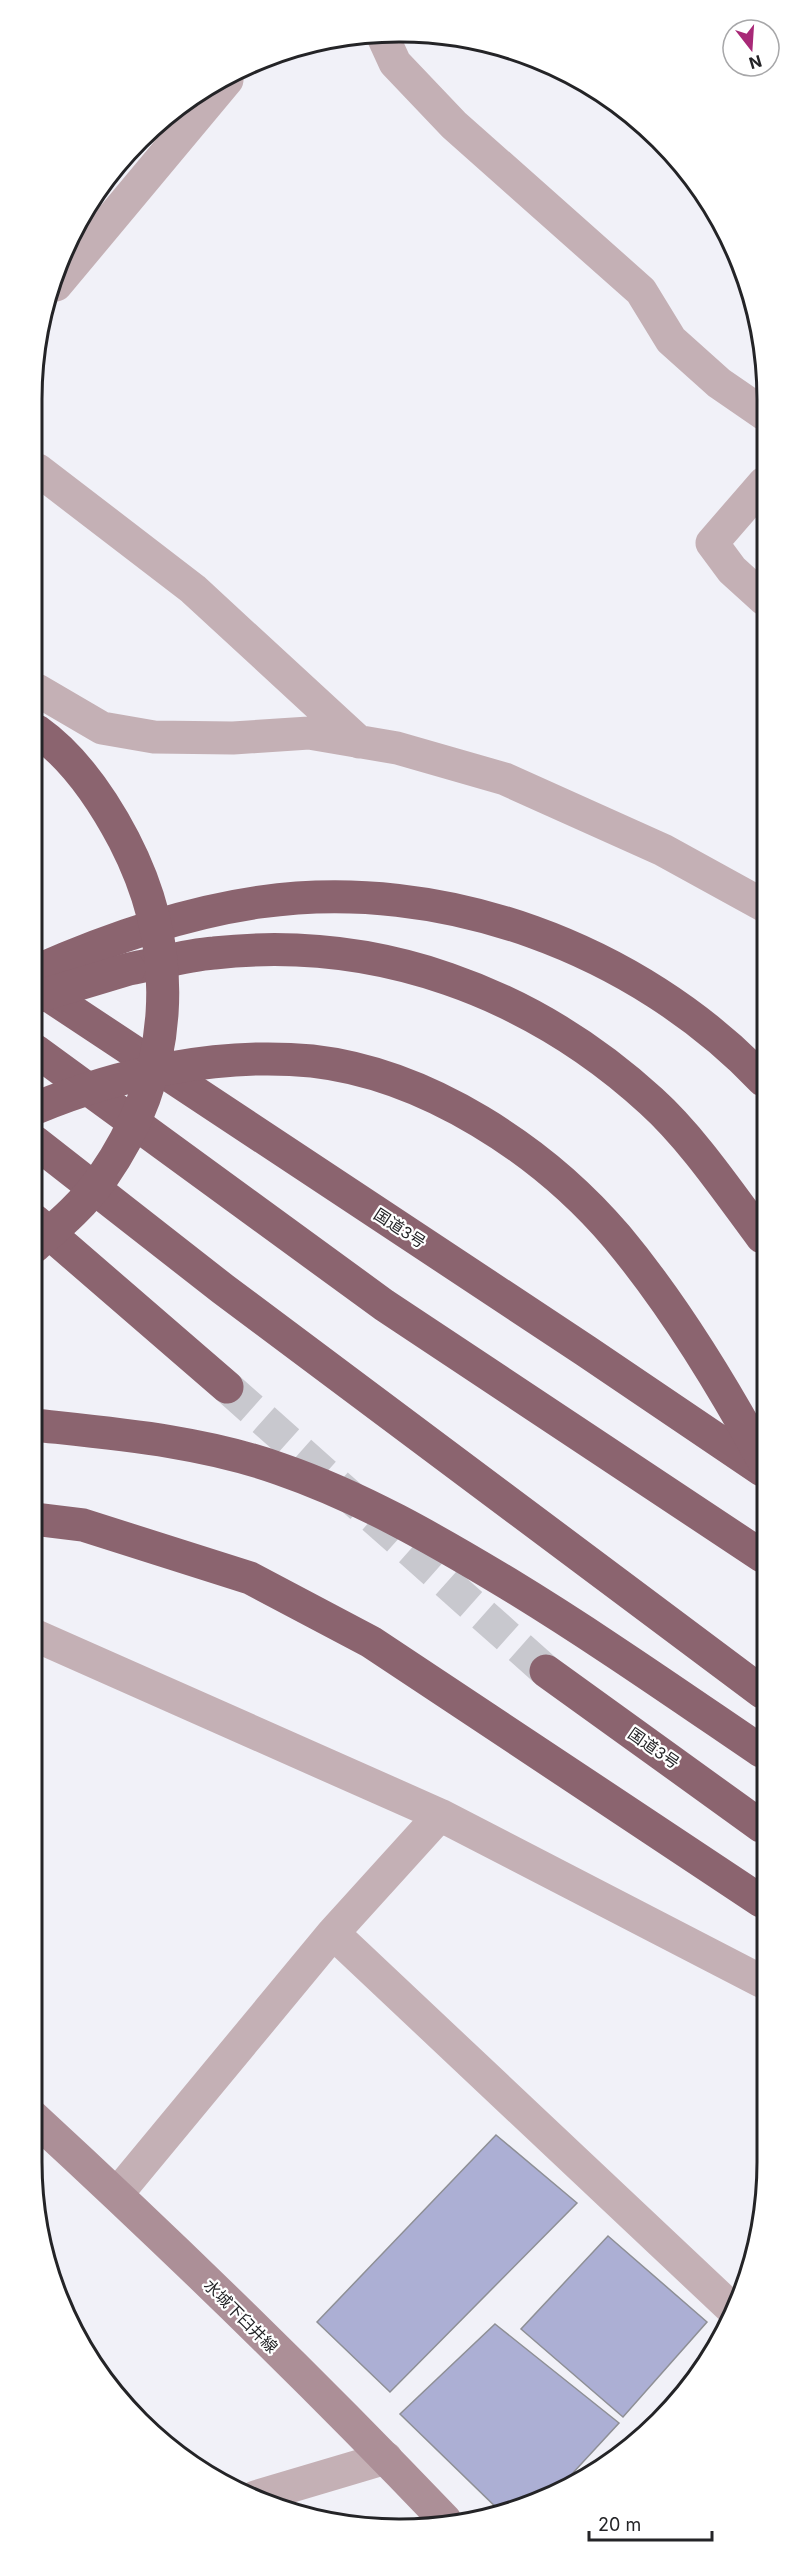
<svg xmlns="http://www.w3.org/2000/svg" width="799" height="2561" viewBox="0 0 799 2561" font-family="Inter,'Noto Sans JP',sans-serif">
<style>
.building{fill:#acafd4;stroke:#8e8f95;stroke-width:1.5}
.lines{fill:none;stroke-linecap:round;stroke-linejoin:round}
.highway-tunnel{stroke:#c8c8ce;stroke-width:33;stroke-dasharray:33 16;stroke-linecap:butt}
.street{stroke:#c4b0b5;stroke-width:33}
.secondary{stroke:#ac8f97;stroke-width:33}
.highway{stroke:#8b646f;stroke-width:33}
.highway-bridge{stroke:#8b646f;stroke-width:33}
.labels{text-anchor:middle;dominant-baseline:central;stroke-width:4.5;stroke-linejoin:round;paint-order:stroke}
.street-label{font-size:16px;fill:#242427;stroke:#fff}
.rim{fill:none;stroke:#242427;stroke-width:3}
</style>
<rect width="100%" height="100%" fill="#f1f1f8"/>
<path class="building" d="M 496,2135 L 577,2203 L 390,2392 L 317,2322 Z
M 608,2236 L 707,2322 L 623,2417 L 521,2329 Z
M 495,2324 L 619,2423 L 559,2488 L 502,2513 L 400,2414 Z"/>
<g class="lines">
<path class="highway-tunnel" d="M 227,1387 L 546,1671"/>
<path class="street" d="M 384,39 L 395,63 L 454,125 L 641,291 L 671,340 L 719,383 L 764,414
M 56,285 L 227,80
M 38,470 L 193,589 L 359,742
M 764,599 L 732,570 L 712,543 L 764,483
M 37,690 L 102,728 L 154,737 L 233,738 L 309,733 L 397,748 L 505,779 L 663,850 L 763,905
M 34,1635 L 440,1815 L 761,1981
M 333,1933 L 730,2307
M 117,2194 L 333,1933 L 440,1815
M 255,2497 L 386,2458"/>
<path class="secondary" d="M 32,2116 C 173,2246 312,2381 445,2520"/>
<path class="highway" d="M 134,968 C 160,963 187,955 214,953 C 376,935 531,991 651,1101 C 692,1138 729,1193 762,1237
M 36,971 C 108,939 183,913 260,902 C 442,876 637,948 763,1080
M 36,987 L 586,1351 L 762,1470
M 36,1051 L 384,1305 L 762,1556
M 35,1142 L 223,1289 L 762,1692
M 35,1221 L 227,1387
M 34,1425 C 117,1434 202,1441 280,1469 C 361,1497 434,1539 507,1583 C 594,1636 677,1694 761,1751
M 34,1519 L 83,1525 L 250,1578 L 371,1642 L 761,1901
M 546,1671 L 761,1826"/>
<path class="highway-bridge" d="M 36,997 L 129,969
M 36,1108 C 120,1073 220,1052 312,1061 C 427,1074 543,1150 617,1237 C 673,1304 720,1381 762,1458
M 35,1246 C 59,1225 83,1205 102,1178 C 175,1074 182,952 124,840 C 103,800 75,758 37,731"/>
</g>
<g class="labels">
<g class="street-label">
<text transform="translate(400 1228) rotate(33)">国道3号</text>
<text transform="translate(654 1748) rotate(35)">国道3号</text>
<text transform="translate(241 2316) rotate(45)">水城下臼井線</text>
</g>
</g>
<path d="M0 0H799V2561H0ZM399 42H400A357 357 0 0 1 757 399V2162A357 357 0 0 1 400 2519H399A357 357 0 0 1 42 2162V399A357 357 0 0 1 399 42Z" fill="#fff" fill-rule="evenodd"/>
<path class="rim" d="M399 42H400A357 357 0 0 1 757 399V2162A357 357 0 0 1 400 2519H399A357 357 0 0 1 42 2162V399A357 357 0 0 1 399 42Z"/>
<g transform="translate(751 48) rotate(163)"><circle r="28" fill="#ffffff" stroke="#a7a7a9" stroke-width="1.5"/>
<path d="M0-4.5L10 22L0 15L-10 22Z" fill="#a82877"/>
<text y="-9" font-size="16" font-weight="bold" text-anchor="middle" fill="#242427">N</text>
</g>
<path d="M589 2531v9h123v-9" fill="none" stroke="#242427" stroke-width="3"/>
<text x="598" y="2531" font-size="18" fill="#242427" stroke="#ffffff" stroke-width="4.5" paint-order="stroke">20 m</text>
</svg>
